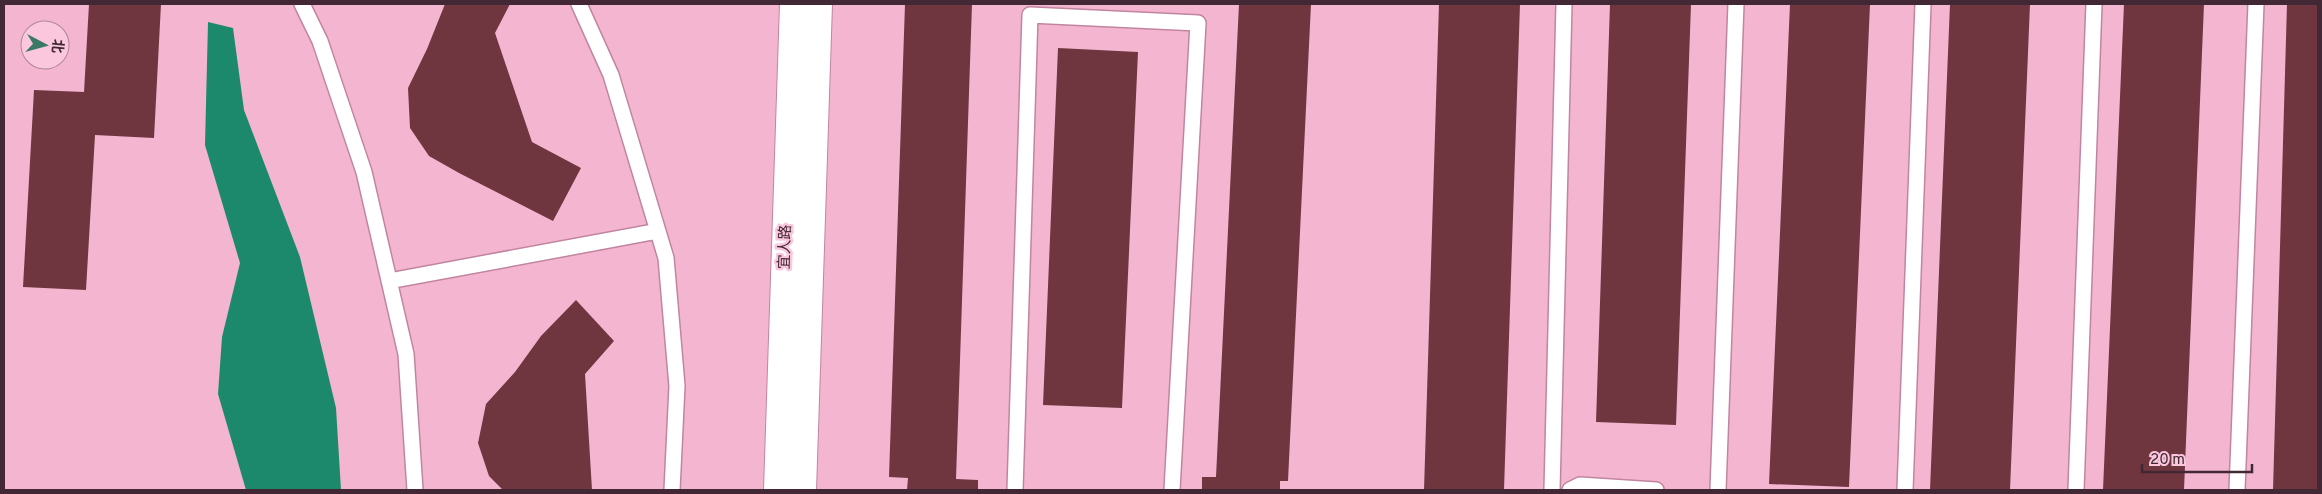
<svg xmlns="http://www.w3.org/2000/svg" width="2322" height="494" viewBox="0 0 2322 494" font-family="Overpass,'Noto Sans SC',sans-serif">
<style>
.water{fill:#1c896d}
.building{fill:#6f363f}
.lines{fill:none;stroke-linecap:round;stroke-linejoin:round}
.service-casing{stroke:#c185a0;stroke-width:18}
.minor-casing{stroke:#c185a0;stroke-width:30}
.service{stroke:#fff;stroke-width:15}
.minor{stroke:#fff;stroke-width:28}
.labels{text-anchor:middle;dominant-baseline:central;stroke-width:5;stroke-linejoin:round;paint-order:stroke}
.street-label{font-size:15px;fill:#412834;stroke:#fac7dd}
</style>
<rect width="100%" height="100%" fill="#f4b5d1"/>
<path class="water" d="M 208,22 L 233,28 L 244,110 L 300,257 L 336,408 L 341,490 L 246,490 L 218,394 L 222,337 L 240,263 L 205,145 Z"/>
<path class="building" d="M 89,4 L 161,4 L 154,138 L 95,135 L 86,290 L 23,287 L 34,90 L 84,92 Z
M 445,4 L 510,4 L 495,33 L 532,142 L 581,168 L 553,221 L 459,173 L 429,156 L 410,128 L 408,88 L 427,49 Z
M 905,4 L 972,4 L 956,479 L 978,480 L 978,490 L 907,490 L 908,478 L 889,477 Z
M 1239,4 L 1311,4 L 1288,481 L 1280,481 L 1280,490 L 1202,490 L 1202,477 L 1216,477 Z
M 1439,4 L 1520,4 L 1504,490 L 1424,490 Z
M 1610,4 L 1691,4 L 1676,425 L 1596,422 Z
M 1790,4 L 1870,4 L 1849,487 L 1769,484 Z
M 1950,4 L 2030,4 L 2010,490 L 1930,490 Z
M 2124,4 L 2204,4 L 2184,490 L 2103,490 Z
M 2287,4 L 2318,4 L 2318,490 L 2273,490 Z
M 1058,48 L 1138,52 L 1122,408 L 1043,405 Z
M 576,300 L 614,341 L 585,374 L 592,490 L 503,490 L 489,476 L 478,443 L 486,404 L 515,372 L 541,336 Z"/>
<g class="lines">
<defs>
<path id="service" d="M 302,4 L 320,41 L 364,172 L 406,354 L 415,490
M 579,4 L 611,75 L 666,258 L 677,386 L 672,490
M 389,281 L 658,231
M 1015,490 L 1030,15 L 1198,23 L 1172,490
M 1552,490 L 1564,4
M 1570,490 L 1580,485 L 1656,490
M 1718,490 L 1736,4
M 1905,490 L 1923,4
M 2076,490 L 2094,4
M 2237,490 L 2256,4"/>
<path id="minor" d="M 778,490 L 794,4
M 802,490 L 818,4"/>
</defs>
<use href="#service" class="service-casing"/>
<use href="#minor" class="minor-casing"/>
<use href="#service" class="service"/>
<use href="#minor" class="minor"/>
</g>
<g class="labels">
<g class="street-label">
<text transform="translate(786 247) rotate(-88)">宜人路</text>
</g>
</g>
<rect width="2322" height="494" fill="none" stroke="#412834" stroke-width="10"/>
<g transform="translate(45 45) rotate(96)"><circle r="24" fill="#fac7dd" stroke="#b08799"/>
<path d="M0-4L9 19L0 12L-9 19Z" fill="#3b7966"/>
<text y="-8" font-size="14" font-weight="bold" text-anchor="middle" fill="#412834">北</text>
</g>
<path d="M2142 464v8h110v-8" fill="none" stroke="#412834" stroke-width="2.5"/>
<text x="2150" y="464" font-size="15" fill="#412834" stroke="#fac7dd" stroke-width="4" paint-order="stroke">20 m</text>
</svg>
